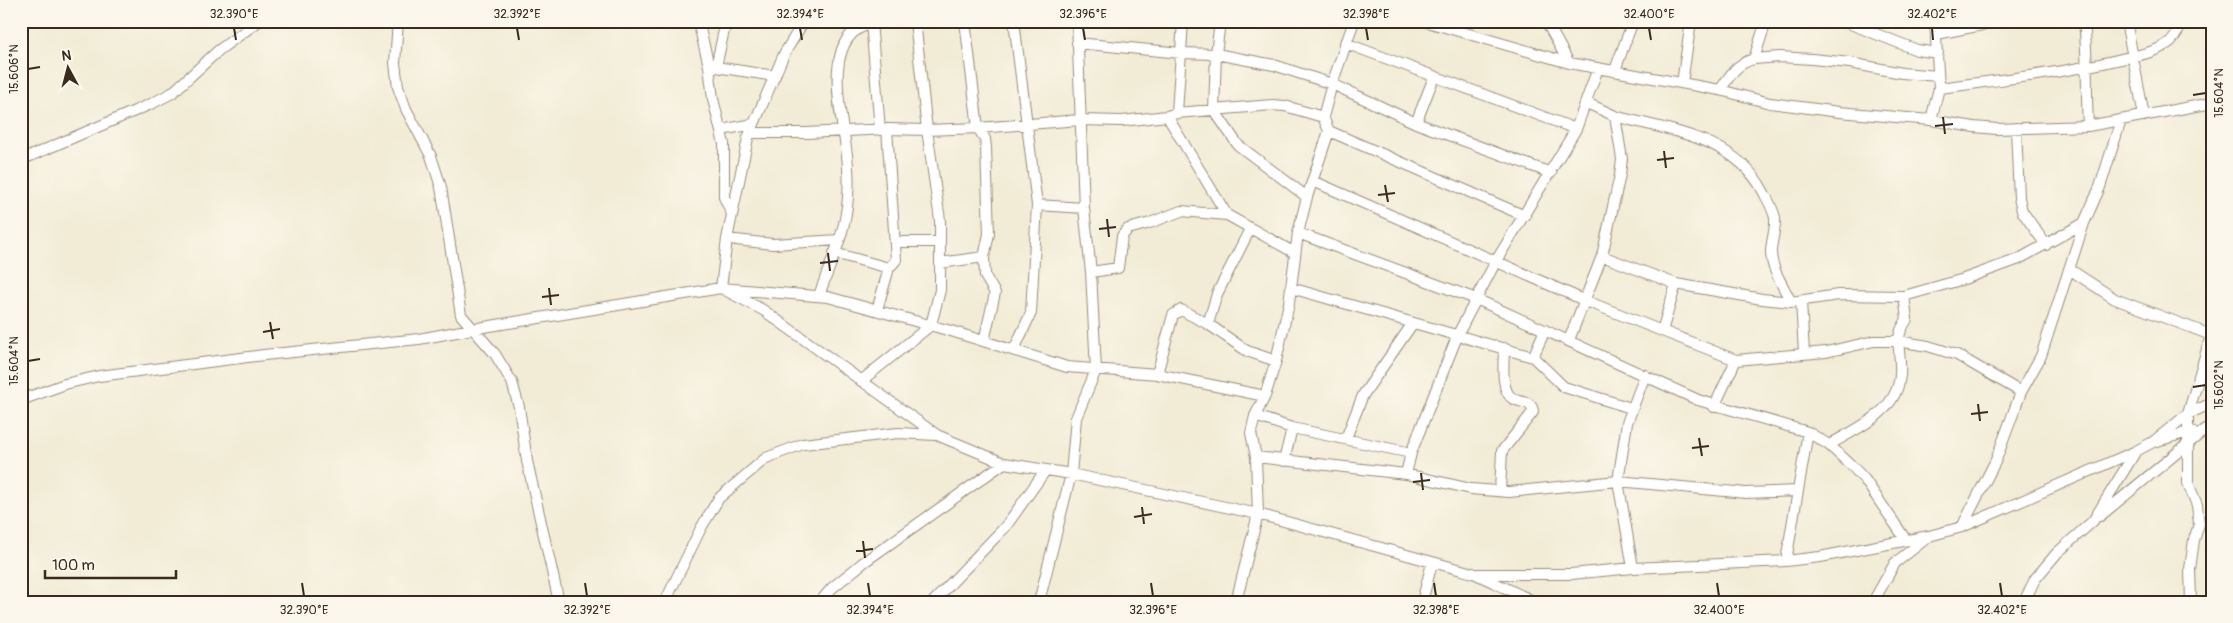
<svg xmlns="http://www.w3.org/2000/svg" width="2233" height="623" viewBox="0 0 2233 623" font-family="Pangolin,sans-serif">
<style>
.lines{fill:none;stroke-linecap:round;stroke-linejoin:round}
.minor-casing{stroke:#968b7a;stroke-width:12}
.minor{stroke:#fff;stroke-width:10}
.ticks{fill:none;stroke:#3b2a1e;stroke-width:2}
.neatline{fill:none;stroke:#3b2a1e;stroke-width:2}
.ticks-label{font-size:12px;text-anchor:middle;fill:#3b2a1e}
</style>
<rect width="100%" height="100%" fill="#fbf7ec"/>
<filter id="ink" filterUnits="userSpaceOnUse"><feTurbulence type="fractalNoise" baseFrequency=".02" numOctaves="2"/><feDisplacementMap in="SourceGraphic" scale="10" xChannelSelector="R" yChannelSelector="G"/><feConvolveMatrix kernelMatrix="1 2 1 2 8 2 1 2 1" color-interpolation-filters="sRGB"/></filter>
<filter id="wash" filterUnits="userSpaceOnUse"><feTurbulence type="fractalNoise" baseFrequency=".0096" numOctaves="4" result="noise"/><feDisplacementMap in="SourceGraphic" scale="20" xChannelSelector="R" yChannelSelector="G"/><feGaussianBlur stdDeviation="1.12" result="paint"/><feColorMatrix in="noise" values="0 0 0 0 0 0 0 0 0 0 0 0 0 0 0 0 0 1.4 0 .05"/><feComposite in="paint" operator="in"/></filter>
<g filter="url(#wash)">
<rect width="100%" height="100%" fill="#f2ecd6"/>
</g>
<g filter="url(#ink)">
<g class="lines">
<defs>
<path id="minor" d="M 398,21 L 395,63 L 398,87 L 406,109 L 431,156 L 441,187 L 461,315 L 495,354 L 512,382 L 519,407 L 527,461 L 559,602
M 698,21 L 709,66 L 713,99 L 724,144 L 724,197 L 732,214
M 804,21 L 784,54 L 748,138 L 727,239 L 721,288 L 763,310 L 937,435 L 1004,463 L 1071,474 L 1258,514 L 1476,574 L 1535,602
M 871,21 L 880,130
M 965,21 L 978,128 L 985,139 L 986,148 L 989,234 L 984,257 L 985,276 L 995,293 L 984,341
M 1220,21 L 1216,54 L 1214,110 L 1238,145 L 1307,197
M 1424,21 L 1569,63 L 1720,90 L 1770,103 L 1839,112 L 1931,120 L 1974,127 L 1997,129 L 2088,126 L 2212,103
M 1546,21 L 1569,63
M 1843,21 L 1917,50 L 1938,53
M 2084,21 C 2088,56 2086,91 2088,126
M 2126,21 L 2144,116
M 1937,34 L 2002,21
M 1077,43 L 1181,53 L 1216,54 L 1274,65 L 1332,84 L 1416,123 L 1551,173
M 1345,43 L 1576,129
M 1754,59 L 1780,57 L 1812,59 L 1850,63 L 1902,73 L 1938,76
M 711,66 L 716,67 L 726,21
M 716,67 L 775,76
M 1615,70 L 1633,21
M 1682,83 L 1691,21
M 1939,88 C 1998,80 2058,74 2117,60 C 2134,56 2157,53 2171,41 C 2176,35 2180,28 2183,21
M 1720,90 C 1731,75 1735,64 1754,59 L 1766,21
M 1177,113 L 1183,21
M 1167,116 L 1227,215 L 1295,253
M 1615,116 C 1669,131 1734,136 1763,191 C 1767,199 1773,208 1775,218 C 1776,230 1771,241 1771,252 C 1771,269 1784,287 1791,302
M 1931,120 L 1939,88 L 1935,21
M 1416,123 L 1434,77
M 2016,128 L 2019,198 L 2022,211 L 2046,245
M 721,130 L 754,124
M 1329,131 L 1525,216
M 750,133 L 806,133 L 887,129 L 927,130 L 978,128 L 1080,120 L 1122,121 L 1167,116 L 1177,113 L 1272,105 L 1285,106 L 1323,117
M 21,160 L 151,104 L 172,93 L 219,50 L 259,21
M 1313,181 L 1586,301 L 1662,331
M 1037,205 L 1084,208
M 1298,233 L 1476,299 L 1698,400 L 1808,432 L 1829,445 L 1851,465 L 1865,480 L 1906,540
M 727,239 L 773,244 L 839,240
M 895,242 L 940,242
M 834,253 L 889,268
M 1602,256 L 1676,284 L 1762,299 L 1791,302 L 1838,295 L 1904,296 L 1964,279 L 2019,259 L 2084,223 L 2100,187 L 2121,120
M 940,263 L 984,257
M 2069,269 L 2115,299 L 2211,335
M 1091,272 L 1118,268 L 1122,236 L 1128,229 L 1150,223 L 1181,211 L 1227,215
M 1676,284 L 1662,331 L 1736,360
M 1291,288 L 1533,357 L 1545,330
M 819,296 C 828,268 842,241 846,213 C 850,191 849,163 845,141 C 839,107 823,33 871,24
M 1801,301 L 1804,353
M 877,310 L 889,268 L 896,260 L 887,129
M 1208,324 L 1247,351 L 1276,361
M 1569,340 L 1602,256 L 1620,175 L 1622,159 L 1615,116 L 1587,103
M 1014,350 L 1031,313 L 1037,205 L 1014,21
M 1533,357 L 1564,387 L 1631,408
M 1157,374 L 1173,315 L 1181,310 L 1208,324 L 1217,294 L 1250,229
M 861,381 L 931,325 L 940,290 L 940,220 L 927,130 L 915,21
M 21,400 L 65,384 L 99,376 L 264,355 L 419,339 L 472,329 L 721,288 L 828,297 L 951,331 L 1067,367 L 1157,374 L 1265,396
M 1714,407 L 1736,360 L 1826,352 L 1874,341 L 1898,341 L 1901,330 L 1907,319 L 1904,296
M 1255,416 L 1292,428 L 1411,453
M 1346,438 L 1363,395 L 1413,323
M 2157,441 L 2192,431
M 1829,445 C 1857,428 1897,413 1900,375 C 1901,364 1899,352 1898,341 L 1928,346 L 1957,355 L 2021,392
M 1256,457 L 1406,474 L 1471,489 L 1509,492 L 1618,481 L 1746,493 L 1797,491
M 1284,461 L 1292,428
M 1406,474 L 1411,453 L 1458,334 L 1496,261 L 1576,129 L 1598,68
M 1500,491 L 1502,451 L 1533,412 C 1532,399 1520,404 1512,398 C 1500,390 1504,361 1504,348
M 2100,516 L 2212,424
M 1962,527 L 1996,460 L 2021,392 L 2041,356 L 2084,223
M 1786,561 L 1808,432
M 1633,568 L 1618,481 L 1627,423 L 1645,375
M 1479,574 L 1571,574 L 1633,568 L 1786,561 L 1820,557 L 1929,536 L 1962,527 L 2136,451
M 665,602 L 701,528 L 719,498 L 766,458 L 803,444 L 898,433 L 936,435
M 820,602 L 832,588 L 864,562 L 1004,463
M 933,602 L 1006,526 L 1045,471
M 1039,602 L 1071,474 L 1076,418 L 1096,370 L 1091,272 L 1084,208 L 1077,21
M 1236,602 L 1258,514 L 1256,457 L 1251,433 L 1255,416 L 1265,396 L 1276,361 L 1289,303 L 1298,233 L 1307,197 L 1329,131 L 1323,117 L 1332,84 L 1354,21
M 1422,602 L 1432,563
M 1873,602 L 1895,563 L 1928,537
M 2024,602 L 2035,579 L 2057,553 L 2093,521 L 2136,451 L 2153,442 L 2188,414 L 2212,403
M 2191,602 L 2190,569 L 2194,540 L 2199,524 L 2197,505 L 2188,483 L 2188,414 L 2212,332"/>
</defs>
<use href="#minor" class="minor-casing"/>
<use href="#minor" class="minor"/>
</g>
</g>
<path class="ticks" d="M 234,28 L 236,40M 517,28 L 519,40M 800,28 L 802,40M 1083,28 L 1085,40M 1366,28 L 1368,40M 1649,28 L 1651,40M 1932,28 L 1933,40M 28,69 L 40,67M 2193,95 L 2206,93M 1943,117 L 1945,134M 1935,126 L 1953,124M 1664,151 L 1666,168M 1657,160 L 1674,158M 1385,185 L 1388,202M 1378,195 L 1395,193M 1107,219 L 1109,237M 1099,229 L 1116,227M 828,253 L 830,271M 820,263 L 838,261M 549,288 L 551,305M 542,297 L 559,295M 270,322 L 273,339M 263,332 L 280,329M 28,361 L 40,359M 2193,387 L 2206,385M 1978,404 L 1980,421M 1971,414 L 1988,412M 1699,438 L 1702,456M 1692,448 L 1709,446M 1421,473 L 1423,490M 1413,482 L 1430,480M 1142,507 L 1144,524M 1134,517 L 1152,514M 863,541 L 865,558M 856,551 L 873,549M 302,583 L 304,596M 585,583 L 587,596M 868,583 L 870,596M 1151,583 L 1153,596M 1434,583 L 1436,596M 1717,583 L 1719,596M 2000,583 L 2002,596"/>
<rect width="2233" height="623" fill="none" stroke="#fbf7ec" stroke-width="55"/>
<g transform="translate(68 68) rotate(353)" stroke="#fbf7ec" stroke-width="4" paint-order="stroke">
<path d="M0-4L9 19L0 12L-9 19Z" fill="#3b2a1e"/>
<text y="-8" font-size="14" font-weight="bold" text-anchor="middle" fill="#3b2a1e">N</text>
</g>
<path d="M45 570v8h131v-8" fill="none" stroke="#3b2a1e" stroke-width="2.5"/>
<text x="52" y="570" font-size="15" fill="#3b2a1e" stroke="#fbf7ec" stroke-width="4" paint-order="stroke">100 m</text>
<rect x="28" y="28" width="2178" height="568" class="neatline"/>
<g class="ticks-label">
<text x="234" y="18">32.390°E</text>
<text x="517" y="18">32.392°E</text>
<text x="800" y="18">32.394°E</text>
<text x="1083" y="18">32.396°E</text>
<text x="1366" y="18">32.398°E</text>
<text x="1649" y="18">32.400°E</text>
<text x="1932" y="18">32.402°E</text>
<text transform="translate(14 69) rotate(-90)" y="4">15.606°N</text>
<text transform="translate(2219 93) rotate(-90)" y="4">15.604°N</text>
<text transform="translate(14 361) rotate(-90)" y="4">15.604°N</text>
<text transform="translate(2219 385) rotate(-90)" y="4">15.602°N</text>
<text x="304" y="614">32.390°E</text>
<text x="587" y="614">32.392°E</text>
<text x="870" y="614">32.394°E</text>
<text x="1153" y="614">32.396°E</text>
<text x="1436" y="614">32.398°E</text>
<text x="1719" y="614">32.400°E</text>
<text x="2002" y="614">32.402°E</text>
</g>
</svg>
